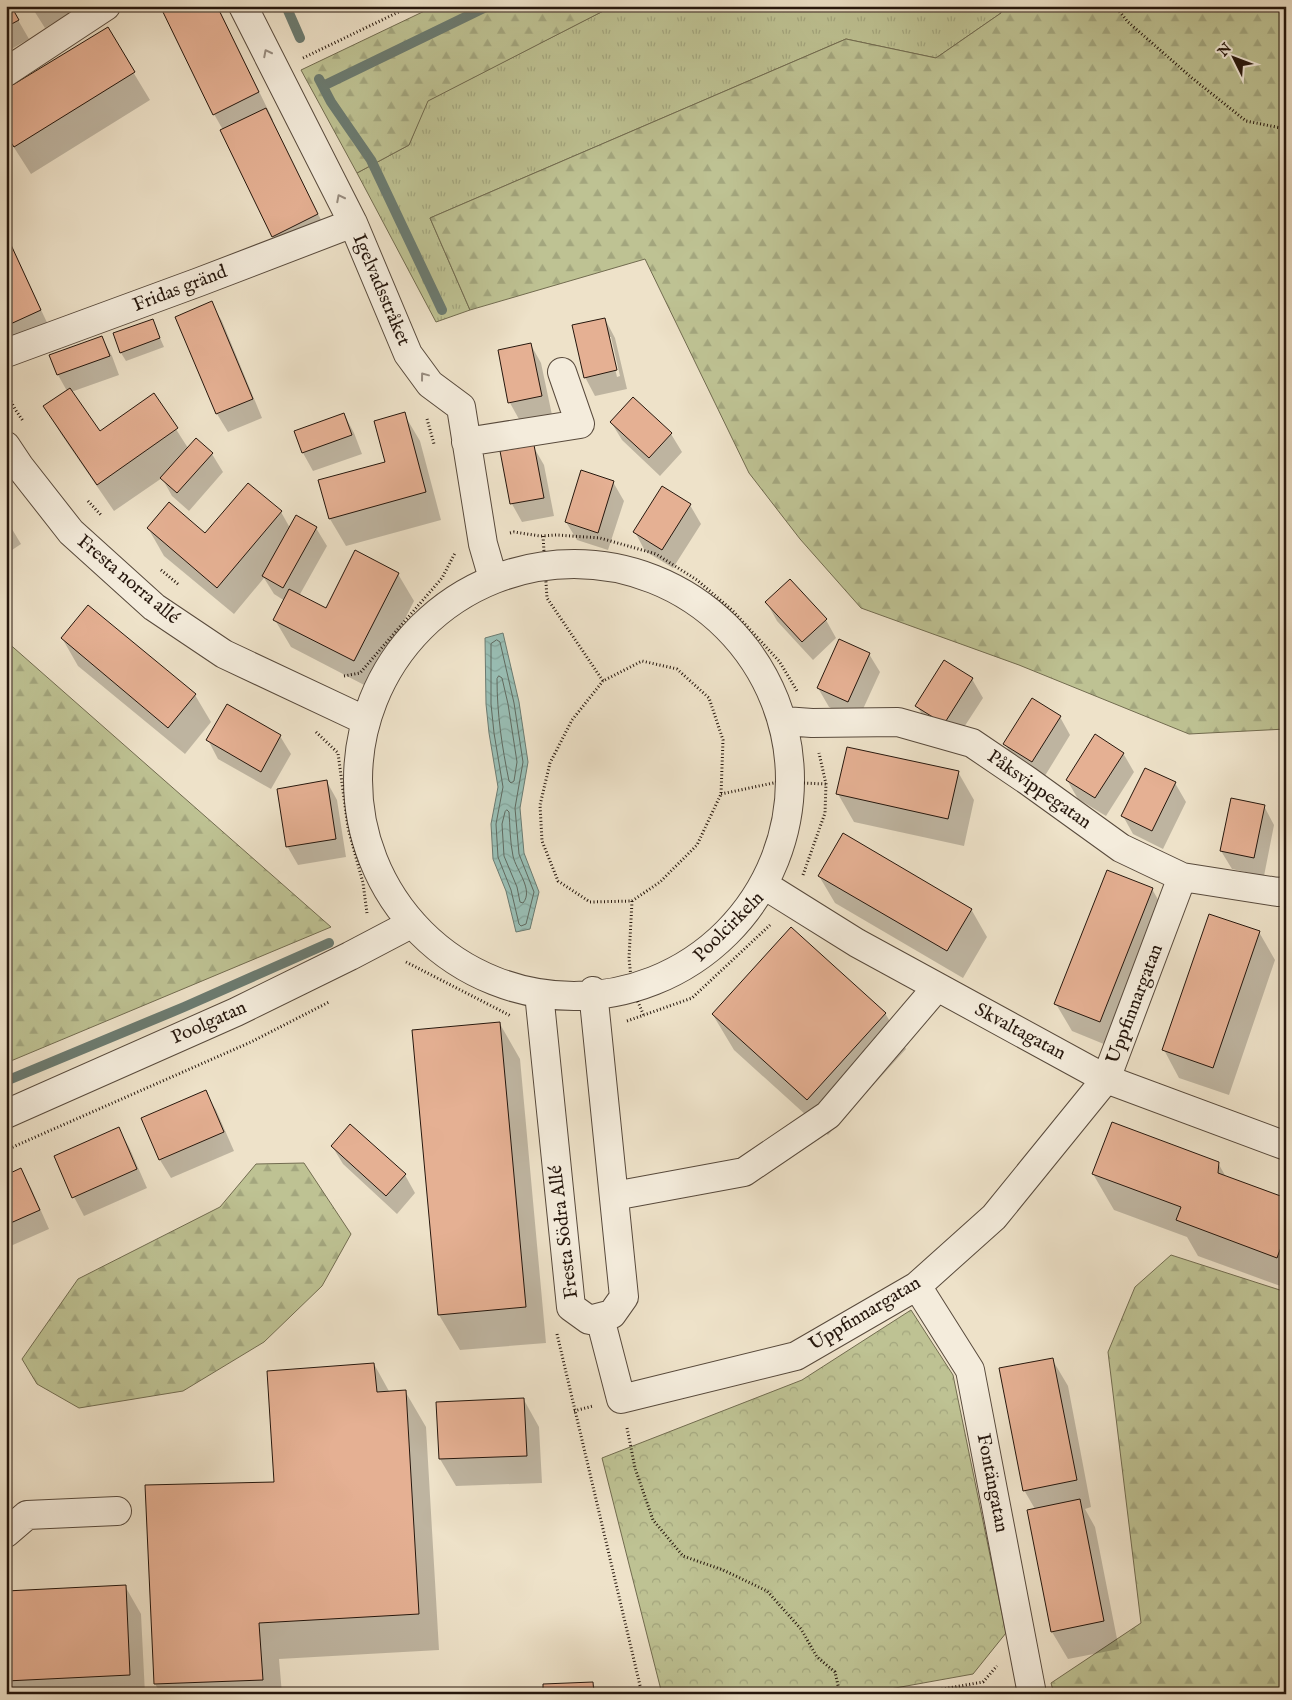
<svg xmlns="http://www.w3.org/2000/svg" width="1292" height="1700" viewBox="0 0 1292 1700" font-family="'IM FELL English',serif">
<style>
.grass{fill:url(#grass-tufts);stroke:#726c50}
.forest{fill:url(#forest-firs);stroke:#726c50}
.park{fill:url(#park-crowns);stroke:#726c50}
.water{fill:url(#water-waves);stroke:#6b7b71}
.shadow{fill:#0003;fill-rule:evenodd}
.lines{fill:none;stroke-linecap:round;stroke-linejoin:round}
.shore{stroke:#606a60;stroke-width:1}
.stream{stroke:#6b7b71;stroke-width:10}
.building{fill:#e5b093;stroke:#26170d}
.minor-casing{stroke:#584a3c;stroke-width:30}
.path{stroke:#26170d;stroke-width:3;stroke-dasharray:1 2.5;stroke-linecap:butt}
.minor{stroke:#f4ecdc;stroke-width:28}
.oneway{stroke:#978c7f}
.labels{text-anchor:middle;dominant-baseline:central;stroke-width:4;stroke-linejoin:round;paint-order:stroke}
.street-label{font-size:19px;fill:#26170d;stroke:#f4ecdc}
</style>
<defs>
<pattern id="grass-tufts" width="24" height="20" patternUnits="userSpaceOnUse" patternTransform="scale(1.25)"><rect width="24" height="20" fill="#bec293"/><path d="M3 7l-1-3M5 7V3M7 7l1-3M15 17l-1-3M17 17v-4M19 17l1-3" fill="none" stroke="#a3a67e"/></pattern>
<pattern id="forest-firs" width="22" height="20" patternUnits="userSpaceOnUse" patternTransform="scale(1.25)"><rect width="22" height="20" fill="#bec293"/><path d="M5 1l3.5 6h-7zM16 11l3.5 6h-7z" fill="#a3a67e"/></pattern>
<pattern id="park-crowns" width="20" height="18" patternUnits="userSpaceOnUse" patternTransform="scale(1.25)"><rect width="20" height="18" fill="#bec293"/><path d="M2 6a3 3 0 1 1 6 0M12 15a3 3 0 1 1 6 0" fill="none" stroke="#a3a67e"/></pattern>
<pattern id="water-waves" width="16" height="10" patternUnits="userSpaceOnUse" patternTransform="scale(1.25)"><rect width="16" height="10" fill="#99beb4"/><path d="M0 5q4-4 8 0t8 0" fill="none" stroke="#84a39a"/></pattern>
</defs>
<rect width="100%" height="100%" fill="#eee2c9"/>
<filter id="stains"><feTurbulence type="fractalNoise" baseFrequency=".004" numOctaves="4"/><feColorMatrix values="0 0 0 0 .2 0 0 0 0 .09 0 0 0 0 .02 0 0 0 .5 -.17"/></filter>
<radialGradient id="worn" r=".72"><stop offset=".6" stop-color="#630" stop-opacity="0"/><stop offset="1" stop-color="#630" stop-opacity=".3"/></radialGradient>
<path class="grass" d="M 613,6 L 1003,6 L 1001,13 L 936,58 L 846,39 L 430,218 L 470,310 L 436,322 L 357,173 L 409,145 L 427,101 Z"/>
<path class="forest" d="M 435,6 L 613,6 L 428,101 L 409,145 L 357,173 L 301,70 Z
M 1003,6 L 1286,6 L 1286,729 L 1189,734 L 1019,665 L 861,608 L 800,539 L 749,473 L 645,259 L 470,310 L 430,218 L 846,39 L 936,58 L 1001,13 Z
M 6,641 L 331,927 L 6,1063 Z
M 304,1163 L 351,1234 L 322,1286 L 264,1342 L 183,1391 L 79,1408 L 37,1384 L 22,1359 L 78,1279 L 220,1207 L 256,1164 Z
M 1171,1255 L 1286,1292 L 1286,1694 L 1054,1694 L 1051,1683 L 1141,1623 L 1108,1352 L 1135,1287 Z"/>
<path class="park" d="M 911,1310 L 953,1375 L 1006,1633 L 973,1674 L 862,1694 L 662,1694 L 602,1458 L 802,1380 Z"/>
<path class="water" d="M 503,633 L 519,702 L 528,762 L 520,808 L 524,853 L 539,892 L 530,929 L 516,932 L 506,891 L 493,859 L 491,824 L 498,787 L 489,733 L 486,704 L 485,638 Z"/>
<path class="shadow" d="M 6,6 L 18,20 L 29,39 L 6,52 Z
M 31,6 L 70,6 L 73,11 L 45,28 Z
M 217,6 L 273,120 L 272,121 L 332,242 L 289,263 L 273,236 L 223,130 L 214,114 Z
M 107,29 L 150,100 L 31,174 L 6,135 Z
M 6,235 L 50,329 L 6,340 Z
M 211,303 L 222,321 L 262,418 L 228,432 L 217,414 L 177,317 Z
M 605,319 L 615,338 L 627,389 L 595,396 L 585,377 ZM 608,337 L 611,337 L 620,376 L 617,377 Z
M 152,320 L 164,347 L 126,361 L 121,353 Z
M 102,338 L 112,356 L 119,375 L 71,392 L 99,433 L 154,395 L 188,448 L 212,454 L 223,472 L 189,511 L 172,496 L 162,478 L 114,511 L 61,434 L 45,407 L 67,391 L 58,375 Z
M 531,345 L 541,363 L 552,415 L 520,421 L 510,403 L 499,351 Z
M 633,399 L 671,434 L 682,452 L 660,476 L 622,440 L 611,422 Z
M 344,414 L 354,433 L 362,454 L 313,471 L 303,453 Z
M 404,414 L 420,441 L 441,520 L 346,546 L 330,519 L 320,481 L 387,463 Z
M 533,446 L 544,465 L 554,516 L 522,522 L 512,504 L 501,452 Z
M 613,482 L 624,501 L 608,550 L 577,540 L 566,522 Z
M 690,505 L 701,524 L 673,568 L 645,551 L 635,532 Z
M 281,512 L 290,528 L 316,528 L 327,546 L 299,596 L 326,609 L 398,574 L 414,601 L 370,688 L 291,647 L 275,620 L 285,601 L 274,594 L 264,578 L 234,614 L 164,556 L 148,528 L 205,535 Z
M 6,519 L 21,544 L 6,554 Z
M 767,603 L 826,620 L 836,638 L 813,660 L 777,621 Z
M 62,638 L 195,695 L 211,722 L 185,754 L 78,666 Z
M 869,654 L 880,672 L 858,720 L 829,707 L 818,688 Z
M 944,662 L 972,679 L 983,698 L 955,741 L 928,724 L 917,706 Z
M 1060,717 L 1070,735 L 1043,779 L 1015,762 L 1005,744 Z
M 280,736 L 291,754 L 271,789 L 218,759 L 208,740 Z
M 1123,753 L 1134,772 L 1106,816 L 1078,799 L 1067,780 Z
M 958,772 L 974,800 L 964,846 L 854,822 L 838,794 Z
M 327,782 L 337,800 L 346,857 L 298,865 L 287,846 Z
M 1175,783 L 1186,802 L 1163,849 L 1133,834 L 1123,816 Z
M 1264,806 L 1274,825 L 1264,876 L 1232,869 L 1221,851 Z
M 819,876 L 971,909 L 987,937 L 963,978 L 835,903 Z
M 1152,889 L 1168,917 L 1116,1049 L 1072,1031 L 1056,1004 Z
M 1259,932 L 1275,960 L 1229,1095 L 1179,1078 L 1164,1050 Z
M 885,1013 L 906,1049 L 828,1135 L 734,1050 L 713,1015 Z
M 500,1024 L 520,1059 L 546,1343 L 460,1350 L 439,1315 Z
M 205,1092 L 216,1110 L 234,1151 L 171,1178 L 160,1160 L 142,1119 Z
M 119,1129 L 129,1147 L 147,1188 L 84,1216 L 74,1197 L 56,1156 Z
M 332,1146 L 405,1175 L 415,1193 L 397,1214 L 343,1164 Z
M 1218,1163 L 1226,1177 L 1286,1199 L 1286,1288 L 1198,1256 L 1187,1237 L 1114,1210 L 1093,1174 Z
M 21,1170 L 31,1188 L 49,1229 L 6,1248 L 6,1176 Z
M 1052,1359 L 1068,1386 L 1091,1507 L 1085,1509 L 1095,1527 L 1119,1649 L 1068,1659 L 1052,1632 L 1035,1509 L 1024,1490 Z
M 374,1364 L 390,1393 L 405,1391 L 426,1427 L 439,1650 L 279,1659 L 282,1694 L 161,1694 L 155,1684 L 275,1483 Z
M 524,1400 L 539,1427 L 542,1483 L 456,1486 L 440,1459 L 438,1403 Z
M 125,1586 L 141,1614 L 145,1694 L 6,1694 L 6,1592 Z
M 592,1683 L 599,1694 L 544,1694 Z"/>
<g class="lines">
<path class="shore" d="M 497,640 L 500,642 L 514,703 L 523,762 L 515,808 L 519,854 L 534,892 L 526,924 L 521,926 L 519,924 L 511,890 L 498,857 L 496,824 L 503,787 L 494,733 L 491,704 L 491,644 Z
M 499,676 L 502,678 L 508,704 L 517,762 L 514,781 L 511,783 L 509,781 C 502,747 497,714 497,679 Z
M 507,810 L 509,812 C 510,826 510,842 513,856 C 516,870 534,890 523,903 L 520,902 L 517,887 L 504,856 L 502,824 L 505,812 Z"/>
<path class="stream" d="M 286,6 L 300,38
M 319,79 L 331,102 L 371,160 L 442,310
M 323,86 L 488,6
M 6,1081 L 184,1007 L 329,943"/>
</g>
<path class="building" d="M 6,6 L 11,6 L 19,20 L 6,27 Z
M 165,6 L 217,6 L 259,92 L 213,115 L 161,8 Z
M 108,27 L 135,72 L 14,147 L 6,135 L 6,89 Z
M 266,108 L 318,214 L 272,237 L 220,130 Z
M 6,234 L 41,310 L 6,326 Z
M 212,301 L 253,399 L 216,414 L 175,317 Z
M 605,318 L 617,370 L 584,378 L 572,325 Z
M 153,319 L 160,338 L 120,353 L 113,333 Z
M 102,336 L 110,356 L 57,375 L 49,355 Z
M 531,343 L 542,396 L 508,403 L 498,350 Z
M 70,388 L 100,431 L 154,393 L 178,428 L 97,485 L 43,406 Z
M 633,397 L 672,433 L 649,458 L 610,422 Z
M 405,412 L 426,492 L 329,519 L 318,480 L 385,462 L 374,421 Z
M 344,413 L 352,435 L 302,453 L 294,431 Z
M 196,438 L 213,453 L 177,493 L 160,478 Z
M 534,445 L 544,498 L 510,504 L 500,451 Z
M 581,470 L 614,481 L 598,533 L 565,522 Z
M 248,483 L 282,511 L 217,588 L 147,528 L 169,502 L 205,533 Z
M 662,486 L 691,504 L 662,550 L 633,532 Z
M 296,515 L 317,527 L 283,588 L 262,576 Z
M 355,550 L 399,573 L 354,661 L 273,620 L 289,589 L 326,608 Z
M 790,579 L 827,619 L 802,642 L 765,602 Z
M 88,605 L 196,694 L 168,728 L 61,638 Z
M 839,639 L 870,653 L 848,702 L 817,688 Z
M 944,660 L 973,678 L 944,724 L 915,706 Z
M 1032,698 L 1061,716 L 1032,762 L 1003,744 Z
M 227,704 L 281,735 L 261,772 L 206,740 Z
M 1095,734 L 1124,753 L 1095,798 L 1066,780 Z
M 847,747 L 959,771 L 948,819 L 836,794 Z
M 1145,768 L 1176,782 L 1152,831 L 1121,816 Z
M 327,780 L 336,839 L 286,847 L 277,789 Z
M 1231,798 L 1265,805 L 1254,858 L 1220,851 Z
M 843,833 L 972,909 L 947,951 L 818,876 Z
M 1107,870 L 1153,888 L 1100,1022 L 1054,1004 Z
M 1209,914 L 1260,931 L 1213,1068 L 1162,1050 Z
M 791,927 L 886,1013 L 807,1100 L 712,1014 Z
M 500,1022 L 526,1307 L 438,1315 L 412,1030 Z
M 206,1090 L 224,1132 L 159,1160 L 141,1118 Z
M 1112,1122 L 1219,1162 L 1218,1173 L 1286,1198 L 1286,1240 L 1284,1239 L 1277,1258 L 1176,1220 L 1181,1207 L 1092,1174 Z
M 350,1124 L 406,1174 L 386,1196 L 331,1146 Z
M 119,1127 L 137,1169 L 72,1198 L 54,1156 Z
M 21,1168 L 40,1210 L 6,1225 L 6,1175 Z
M 1053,1358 L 1077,1480 L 1023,1491 L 999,1368 Z
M 374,1363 L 377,1392 L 406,1390 L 419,1614 L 259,1623 L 263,1680 L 154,1684 L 145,1485 L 274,1482 L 267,1371 Z
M 524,1398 L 527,1456 L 439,1459 L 436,1402 Z
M 1080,1499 L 1104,1621 L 1051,1632 L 1027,1510 Z
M 126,1585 L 130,1675 L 6,1681 L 6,1591 Z
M 593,1682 L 594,1694 L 543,1694 L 543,1684 Z"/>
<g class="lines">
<defs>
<path id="minor" d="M 243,6 L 353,223 L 408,354 L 430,384 L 461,407 L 483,544 L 492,575
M 6,72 L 106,6
M 6,353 L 199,282 L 353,223
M 466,442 L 580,424 L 562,372
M 6,446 L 20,467 L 71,532 L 154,607 L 224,654 L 360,718
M358 780a216 216 0 1 1 432 0a216 216 0 1 1-432 0Z
M 784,721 L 812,723 L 898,722 L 972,743 L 1028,781 L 1121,848 L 1182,877 L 1278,892 L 1286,891
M 769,888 L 857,943 L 1106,1079 L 1286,1146
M 539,993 L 571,1307 L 589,1320 L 612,1314 L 624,1297 L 593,991
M 6,1114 L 236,1012 L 350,956 L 409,925
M 614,1196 L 744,1172 L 828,1115 L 937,987
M 917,1286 L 970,1370 L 1032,1694
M 600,1318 L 621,1399 L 796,1356 L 917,1286 L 994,1217 L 1106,1079 L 1182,877
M 6,1533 L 27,1515 L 117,1511"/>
</defs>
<use href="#minor" class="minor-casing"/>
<path class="path" d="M 1115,6 L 1128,22 L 1192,78 L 1246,121 L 1286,129
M 303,58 L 411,6
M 6,392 L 15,409 L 23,421
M 427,419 L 434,444
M 88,501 L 101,515
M 510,533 L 514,532 L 540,536 L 557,535 L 600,538 L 656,554 L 697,580 L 732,610 L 779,661 L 797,691
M 543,536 L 547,598 L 603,681 L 642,661 L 677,669 L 709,698 L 723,740 L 721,794 L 697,845 L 660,882 L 632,901 L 590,902 L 558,881 L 542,841 L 540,805 L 550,763 L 572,720 L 603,681
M 161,570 L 179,585
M 344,676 L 360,673 L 442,578 L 455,553
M 316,732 L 338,753 L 348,828 L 363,883 L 367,913
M 721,794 L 778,782 L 826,784
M 803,875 L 825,813 L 826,784 L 819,753
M 632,901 L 629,958 L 632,988 L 644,1016
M 406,962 L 511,1016
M 627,1021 L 692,998 L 770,925
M 6,1150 L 251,1042 L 329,1002
M 557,1334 L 642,1694
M 574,1411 L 593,1406
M 627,1428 L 635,1468 L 653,1520 L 683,1556 L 723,1570 L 767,1591 L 801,1629 L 817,1657 L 835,1672 L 840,1694
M 914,1694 L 983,1682 L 997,1666"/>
<use href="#minor" class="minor"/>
</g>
<defs><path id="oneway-chevron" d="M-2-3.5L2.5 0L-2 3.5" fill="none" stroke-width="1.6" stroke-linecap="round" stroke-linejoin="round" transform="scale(1.25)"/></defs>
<g class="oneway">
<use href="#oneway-chevron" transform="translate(267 53) rotate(-117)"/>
<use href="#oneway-chevron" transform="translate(340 198) rotate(-117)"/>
<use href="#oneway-chevron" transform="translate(424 376) rotate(-127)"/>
</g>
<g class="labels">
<g class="street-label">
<text transform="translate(180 289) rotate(-21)">Fridas gränd</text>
<text transform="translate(381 290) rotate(67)">Igelvadsstråket</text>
<text transform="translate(128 580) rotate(40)">Fresta norra allé</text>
<text transform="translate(1039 790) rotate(35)">Påksvippegatan</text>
<text transform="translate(729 927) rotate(-45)">Poolcirkeln</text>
<text transform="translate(1135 1004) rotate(-69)">Uppfinnargatan</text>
<text transform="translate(209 1023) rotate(-24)">Poolgatan</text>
<text transform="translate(1020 1032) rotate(28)">Skvaltagatan</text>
<text transform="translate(564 1232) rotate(-97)">Fresta Södra Allé</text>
<text transform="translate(865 1314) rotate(-31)">Uppfinnargatan</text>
<text transform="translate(992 1483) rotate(79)">Fontängatan</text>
</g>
</g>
<rect width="1292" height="1700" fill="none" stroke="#eee2c9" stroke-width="25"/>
<rect x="8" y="8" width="1277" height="1685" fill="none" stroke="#26170d" stroke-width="2.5"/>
<rect x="12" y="12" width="1267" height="1675" fill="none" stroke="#26170d"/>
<g transform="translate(1234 58) rotate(312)" stroke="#f4ecdc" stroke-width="4" paint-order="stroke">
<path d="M0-4L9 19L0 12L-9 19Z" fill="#26170d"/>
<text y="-8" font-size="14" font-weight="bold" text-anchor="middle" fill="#26170d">N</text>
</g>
<rect width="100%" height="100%" filter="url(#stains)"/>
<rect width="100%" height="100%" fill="url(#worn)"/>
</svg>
